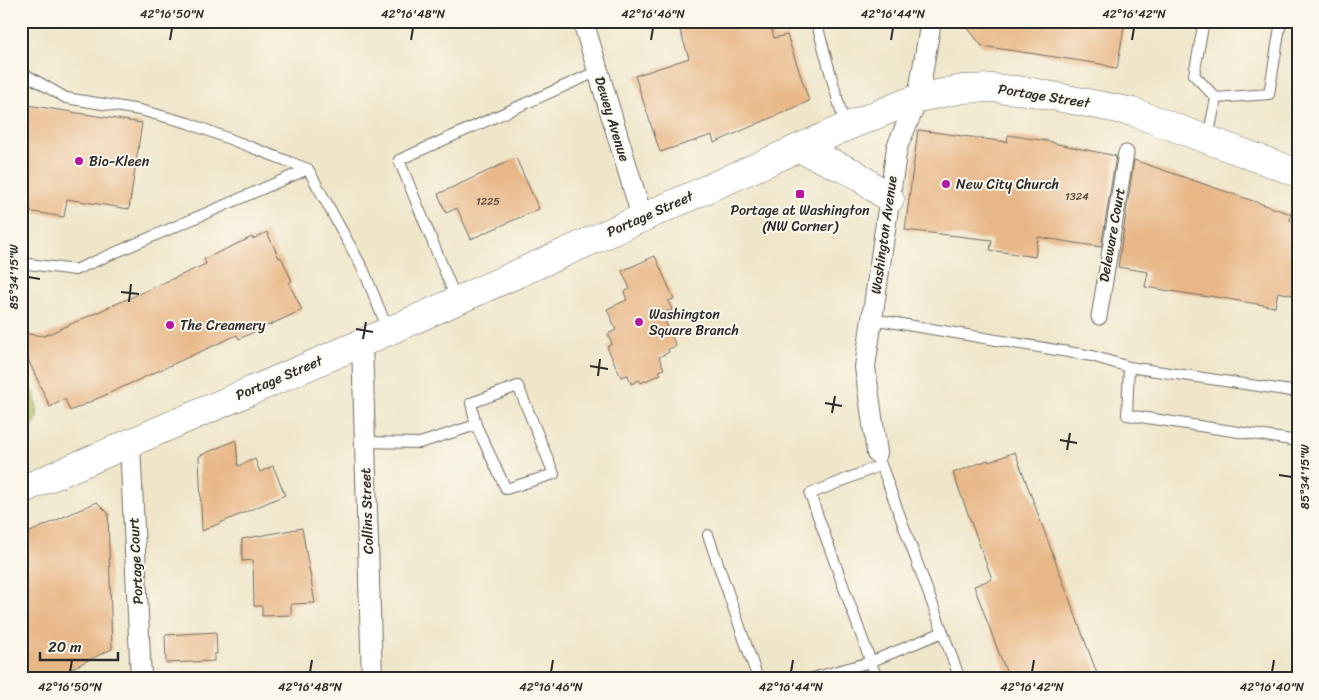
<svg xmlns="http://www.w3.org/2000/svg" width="1319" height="700" viewBox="0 0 1319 700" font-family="Sriracha,sans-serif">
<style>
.green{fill:#b7c364;stroke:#717748}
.building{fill:#e8b787}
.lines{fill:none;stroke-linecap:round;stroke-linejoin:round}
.service-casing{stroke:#706c63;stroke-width:12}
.pedestrian-casing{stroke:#706c63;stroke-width:17}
.minor-casing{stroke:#706c63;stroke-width:22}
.secondary-casing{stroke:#706c63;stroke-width:29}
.service{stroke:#fff;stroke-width:10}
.pedestrian{stroke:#fff;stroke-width:15}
.minor{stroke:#fff;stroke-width:20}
.secondary{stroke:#fff;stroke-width:28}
.ticks{fill:none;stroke:#2b2b2b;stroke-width:2}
.poi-dot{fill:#b5179e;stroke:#fbf7ec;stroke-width:2}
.labels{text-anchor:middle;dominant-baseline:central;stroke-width:4;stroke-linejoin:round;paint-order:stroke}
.number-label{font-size:11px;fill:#5a4e42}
.street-label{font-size:14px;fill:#2b2b2b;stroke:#fbf7ec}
.poi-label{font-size:14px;fill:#2b2b2b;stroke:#fbf7ec;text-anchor:start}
.neatline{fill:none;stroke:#2b2b2b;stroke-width:2}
.ticks-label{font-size:12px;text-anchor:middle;fill:#2b2b2b}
</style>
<rect width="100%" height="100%" fill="#fbf7ec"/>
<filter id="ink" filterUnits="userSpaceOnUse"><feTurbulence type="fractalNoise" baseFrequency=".02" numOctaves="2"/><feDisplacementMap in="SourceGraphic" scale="10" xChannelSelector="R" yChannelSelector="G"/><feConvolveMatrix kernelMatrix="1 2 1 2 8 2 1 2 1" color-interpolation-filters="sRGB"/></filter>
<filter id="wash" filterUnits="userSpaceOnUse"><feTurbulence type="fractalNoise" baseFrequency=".0096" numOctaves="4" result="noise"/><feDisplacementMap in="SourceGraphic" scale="20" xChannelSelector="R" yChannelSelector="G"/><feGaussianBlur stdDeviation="1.12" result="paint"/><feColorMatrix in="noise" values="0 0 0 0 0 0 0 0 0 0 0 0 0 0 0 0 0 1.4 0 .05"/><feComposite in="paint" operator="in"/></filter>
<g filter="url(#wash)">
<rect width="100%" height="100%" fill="#efe6ca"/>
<path class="green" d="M 21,380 L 34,392 L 37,410 L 37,418 L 34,425 L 21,434 Z"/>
<g id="blocks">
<path class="building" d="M 677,21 L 769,21 L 774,38 L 787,35 L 809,101 L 714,143 L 712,135 L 660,152 L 635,76 L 689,58 Z
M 962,21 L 1125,21 L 1117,69 L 1101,64 L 982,46 Z
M 21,104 L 142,123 L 129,209 L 67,199 L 64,217 L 21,210 Z
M 918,130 L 1007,142 L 1008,135 L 1053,142 L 1053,143 L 1116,156 L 1101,247 L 1038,237 L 1035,257 L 990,250 L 992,240 L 905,230 Z
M 516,158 L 539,209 L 471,239 L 457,208 L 446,213 L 438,194 Z
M 1134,160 L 1291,214 L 1290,221 L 1298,222 L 1298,296 L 1278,292 L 1275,307 L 1210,296 L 1209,297 L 1145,287 L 1148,272 L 1118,267 Z
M 267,232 L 279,258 L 281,257 L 292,281 L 289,283 L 302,310 L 239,339 L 237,335 L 70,411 L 65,399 L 50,407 L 21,344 L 21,333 L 44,336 L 206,264 L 204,259 L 252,237 L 253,239 Z
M 655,256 L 674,299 L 668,301 L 672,310 L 662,314 L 676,346 L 668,349 L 669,352 L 659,357 L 664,369 L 659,371 L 661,374 L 641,383 L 639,380 L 631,384 L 628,375 L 621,377 L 607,347 L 612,344 L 608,334 L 616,330 L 607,309 L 627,300 L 624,292 L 630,289 L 622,271 Z
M 236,440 L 238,466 L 255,459 L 260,472 L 273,466 L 285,495 L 202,531 L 199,456 Z
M 1015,452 L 1099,679 L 1009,679 L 994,640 L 974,586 L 992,579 L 953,473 L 988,460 L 989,462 Z
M 97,502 L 108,513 L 112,649 L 49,679 L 24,679 L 21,642 L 21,536 Z
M 302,528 L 315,603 L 291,604 L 291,615 L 262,616 L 262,606 L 254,606 L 253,560 L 242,561 L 242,539 Z
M 216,632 L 217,654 L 214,654 L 214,661 L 166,663 L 165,635 Z"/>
</g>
</g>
<g filter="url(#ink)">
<use href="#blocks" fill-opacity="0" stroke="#706c63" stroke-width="1"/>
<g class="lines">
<defs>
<path id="service" d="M 816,21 L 845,126
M 1204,21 L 1194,75 L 1216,98
M 21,72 L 66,98 L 140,110 L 188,123 L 308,169 L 364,271 L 388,330
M 1216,98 L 1269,94 L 1281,21
M 1208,138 L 1216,98
M 21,263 L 75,270 L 308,169
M 456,299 L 399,160 L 598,71
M 872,319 L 1092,356 L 1129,367 L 1127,415 L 1298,441
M 1129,367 L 1298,392
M 365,442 L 420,443 L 476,425 L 506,489 L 554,474 L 518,386 L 471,403 L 476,425
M 879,459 L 960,679
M 708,535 L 758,679
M 809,679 L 870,662 L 943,632
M 877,679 L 810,494 L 881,465"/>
<path id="pedestrian" d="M 1099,317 L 1126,153"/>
<path id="minor" d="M 583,21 L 642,217
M 362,343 L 372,679
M 130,443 L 141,679
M 877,453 L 865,367 L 897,147 L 918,98 L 931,21"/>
<path id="secondary" d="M 798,148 L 854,173 L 890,199
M 21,490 L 362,343 L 846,127 L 918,98 L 963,89 L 992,88 L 1027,91 L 1133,112 L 1298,173"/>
</defs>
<use href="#service" class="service-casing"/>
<use href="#pedestrian" class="pedestrian-casing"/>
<use href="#minor" class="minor-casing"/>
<use href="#secondary" class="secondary-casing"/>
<use href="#service" class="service"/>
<use href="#pedestrian" class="pedestrian"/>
<use href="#minor" class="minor"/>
<use href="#secondary" class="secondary"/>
</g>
</g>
<path class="ticks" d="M 170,40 L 172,28M 411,40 L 413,28M 651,40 L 653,28M 891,40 L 893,28M 1132,40 L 1134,28M 28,277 L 40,279M 121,292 L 139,294M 129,302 L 131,284M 356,329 L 373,332M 363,339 L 366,322M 590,366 L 608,369M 598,376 L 600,359M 825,403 L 842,406M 832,413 L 835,396M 1060,440 L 1077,443M 1067,450 L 1070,433M 1279,475 L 1292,477M 70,672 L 72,660M 310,672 L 312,660M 551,672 L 553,660M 791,672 L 793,660M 1032,672 L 1034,660M 1272,672 L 1274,660"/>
<g class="poi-dot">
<circle cx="79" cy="161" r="5"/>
<circle cx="946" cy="184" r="5"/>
<rect x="795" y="189" width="10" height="10" rx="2.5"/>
<circle cx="639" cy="322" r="5"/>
<circle cx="170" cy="325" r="5"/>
</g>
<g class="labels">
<g class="number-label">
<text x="1077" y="196">1324</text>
<text x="488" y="201">1225</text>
</g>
<g class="street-label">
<text transform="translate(1044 96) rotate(9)">Portage Street</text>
<text transform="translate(612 119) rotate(73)">Dewey Avenue</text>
<text transform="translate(650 214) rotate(-24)">Portage Street</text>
<text transform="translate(884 235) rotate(-82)">Washington Avenue</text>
<text transform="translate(1112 235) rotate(-80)">Deleware Court</text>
<text transform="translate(279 378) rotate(-23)">Portage Street</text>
<text transform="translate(367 511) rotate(-92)">Collins Street</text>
<text transform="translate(136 561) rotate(-93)">Portage Court</text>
</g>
<g class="poi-label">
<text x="89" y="161">Bio-Kleen</text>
<text x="956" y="184">New City Church</text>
<text x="800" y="210" text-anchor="middle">Portage at Washington<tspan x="800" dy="16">(NW Corner)</tspan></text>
<text x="649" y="314">Washington<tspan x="649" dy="16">Square Branch</tspan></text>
<text x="180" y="325">The Creamery</text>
</g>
</g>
<rect width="1319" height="700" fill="none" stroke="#fbf7ec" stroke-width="55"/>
<path d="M40 652v8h78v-8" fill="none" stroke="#2b2b2b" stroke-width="2.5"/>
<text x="48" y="652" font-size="15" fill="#2b2b2b" stroke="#fbf7ec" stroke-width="4" paint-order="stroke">20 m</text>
<rect x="28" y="28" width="1264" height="644" class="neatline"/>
<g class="ticks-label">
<text x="172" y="18">42°16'50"N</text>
<text x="413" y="18">42°16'48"N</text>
<text x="653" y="18">42°16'46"N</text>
<text x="893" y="18">42°16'44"N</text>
<text x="1134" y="18">42°16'42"N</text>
<text transform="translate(14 277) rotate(-90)" y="4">85°34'15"W</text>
<text transform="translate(1305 477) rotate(-90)" y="4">85°34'15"W</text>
<text x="70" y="691">42°16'50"N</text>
<text x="310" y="691">42°16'48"N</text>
<text x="551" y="691">42°16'46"N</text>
<text x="791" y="691">42°16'44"N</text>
<text x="1032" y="691">42°16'42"N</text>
<text x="1272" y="691">42°16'40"N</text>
</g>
</svg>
